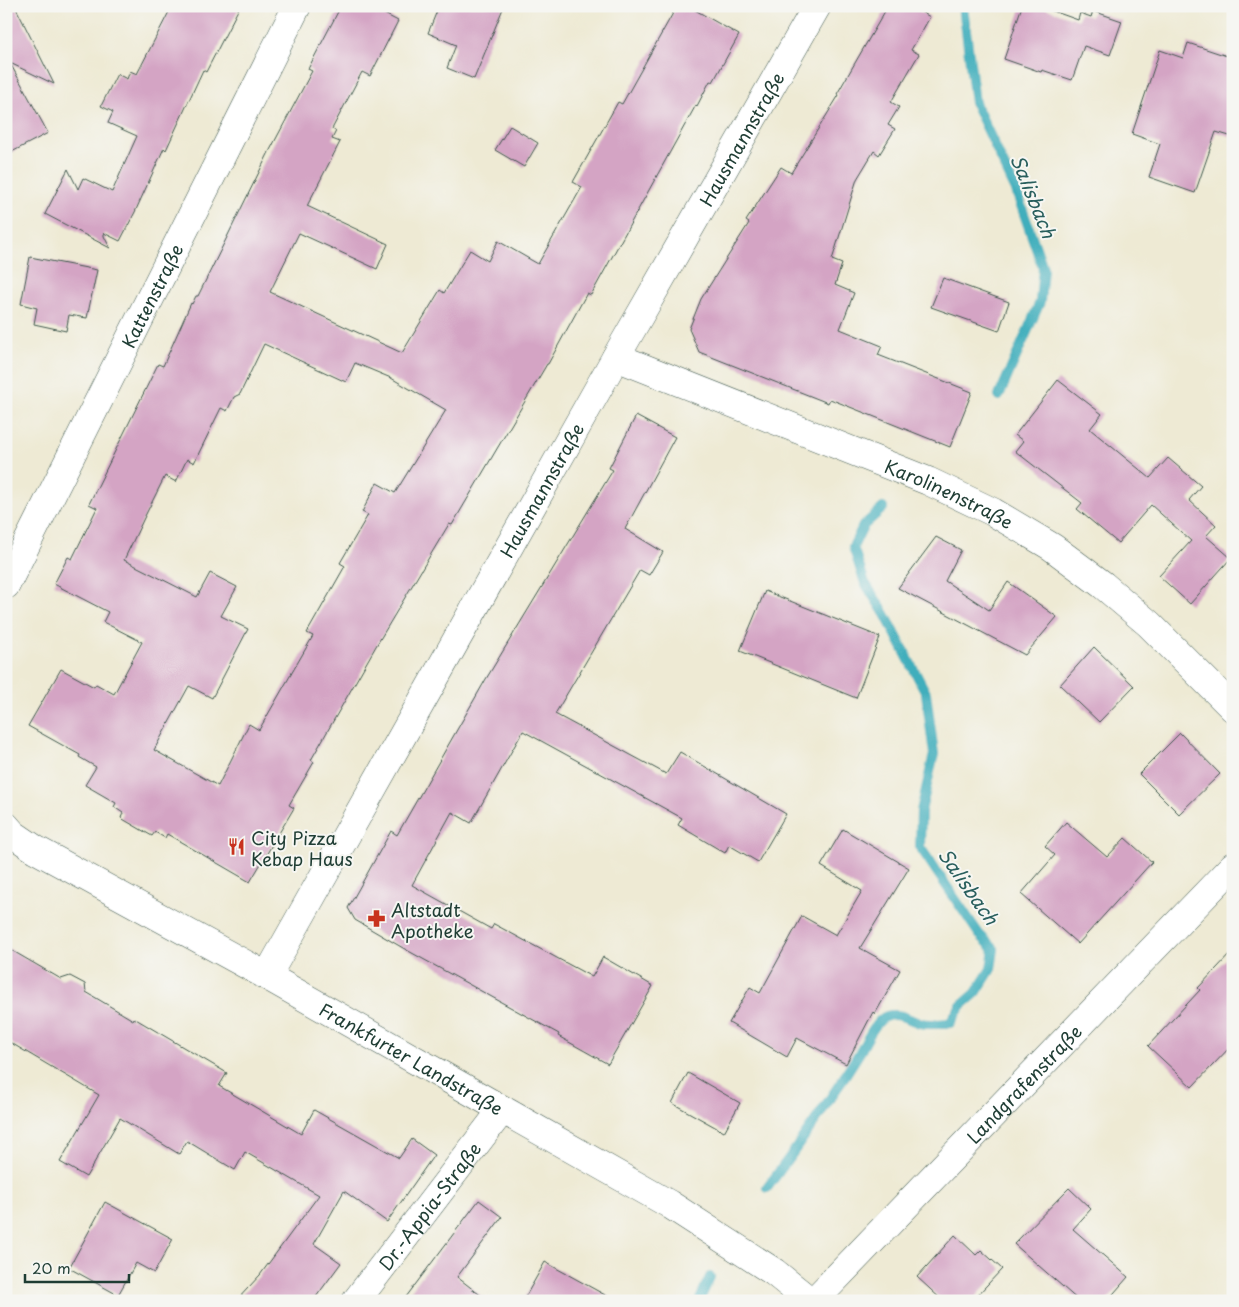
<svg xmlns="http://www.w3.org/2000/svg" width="1239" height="1307" viewBox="0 0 1239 1307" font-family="'Playpen Sans',sans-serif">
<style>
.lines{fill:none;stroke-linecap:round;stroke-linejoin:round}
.stream{stroke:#3faebc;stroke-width:10}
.building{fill:#d4a4c4;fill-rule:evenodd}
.minor-casing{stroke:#3e574c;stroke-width:29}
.secondary-casing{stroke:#3e574c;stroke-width:29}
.minor{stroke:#fff;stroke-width:28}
.secondary{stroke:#fff;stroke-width:28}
.labels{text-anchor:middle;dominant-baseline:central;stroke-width:4;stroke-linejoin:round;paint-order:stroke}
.street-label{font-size:18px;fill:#1f3d34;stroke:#f6f6f2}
.poi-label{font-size:18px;fill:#1f3d34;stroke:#f6f6f2;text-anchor:start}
.water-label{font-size:19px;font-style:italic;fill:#295f5d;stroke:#f6f6f2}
</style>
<rect width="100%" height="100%" fill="#f6f6f2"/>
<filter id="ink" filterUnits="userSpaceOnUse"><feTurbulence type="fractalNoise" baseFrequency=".02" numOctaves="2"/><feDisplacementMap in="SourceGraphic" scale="10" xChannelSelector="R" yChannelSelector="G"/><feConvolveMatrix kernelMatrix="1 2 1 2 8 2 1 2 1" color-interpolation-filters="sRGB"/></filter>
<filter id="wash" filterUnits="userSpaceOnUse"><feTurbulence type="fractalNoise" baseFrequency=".0096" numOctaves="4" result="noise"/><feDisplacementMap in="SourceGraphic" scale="20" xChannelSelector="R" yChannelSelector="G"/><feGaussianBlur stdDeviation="1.12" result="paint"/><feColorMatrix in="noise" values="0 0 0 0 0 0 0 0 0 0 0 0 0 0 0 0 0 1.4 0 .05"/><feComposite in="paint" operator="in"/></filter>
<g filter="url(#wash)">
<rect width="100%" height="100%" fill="#eeead4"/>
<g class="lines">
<path class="stream" d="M 963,6 L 975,103 L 1016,191 L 1043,268 L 1040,302 L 999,396
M 767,1188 C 800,1144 831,1099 860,1052 C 866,1042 875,1020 887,1016 C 899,1012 909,1020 920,1023 C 930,1025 940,1024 950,1023 L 961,1006 L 976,993 L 991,969 L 994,949 L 979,934 L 920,847 L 921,811 L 934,754 L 926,693 L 885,614 L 865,583 L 853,547 L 863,526 L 883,508
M 699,1301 L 710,1277"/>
</g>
<g id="blocks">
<path class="building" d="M 6,6 L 15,6 L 54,84 L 10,63 L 48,133 L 6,155 Z
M 172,6 L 240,6 L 206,72 L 203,70 L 166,150 L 164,148 L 135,212 L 120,241 L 104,233 L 104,236 L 110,248 L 45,214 L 68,169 L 78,189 L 83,178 L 112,192 L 137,136 L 108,123 L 113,112 L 101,106 L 117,74 L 127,79 L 130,71 L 137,74 Z
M 341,6 L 369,6 L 398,21 L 370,76 L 362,72 L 332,129 L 336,131 L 332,139 L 340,142 L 307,206 L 388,244 L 377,269 L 299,233 L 270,292 L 402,353 L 440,290 L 444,293 L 470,250 L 488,261 L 498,241 L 538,264 L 582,187 L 573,182 L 618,102 L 622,104 L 677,6 L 688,6 L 739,35 L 713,82 L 710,81 L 697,106 L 696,105 L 591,295 L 587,293 L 548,364 L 547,364 L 452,525 L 449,524 L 376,646 L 311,760 L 314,762 L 289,805 L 294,808 L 250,882 L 167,834 L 165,838 L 155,832 L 152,836 L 121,818 L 123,813 L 114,807 L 116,803 L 85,785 L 96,767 L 79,757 L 80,755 L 28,726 L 61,669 L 94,687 L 96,684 L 114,694 L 142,642 L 103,622 L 108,612 L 54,584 L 68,557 L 72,559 L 97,508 L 89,504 L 158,364 L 163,366 L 191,303 L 192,304 L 196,296 L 198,296 L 269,152 L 312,71 L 308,69 ZM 264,344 L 346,382 L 355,363 L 391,378 L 446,410 L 395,493 L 377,483 L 362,512 L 368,515 L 340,563 L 345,566 L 307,633 L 313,636 L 259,730 L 249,724 L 218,786 L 154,750 L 189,686 L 212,698 L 248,629 L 221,616 L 237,587 L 210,573 L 197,597 L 124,560 L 144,518 L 165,476 L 176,482 L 187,459 L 194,463 L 221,408 L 227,411 L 234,397 L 240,394 Z
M 439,6 L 504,6 L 474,79 L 447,68 L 456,45 L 428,33 Z
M 888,6 L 911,6 L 930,17 L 911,50 L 919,54 L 891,102 L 899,107 L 888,125 L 895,129 L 879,155 L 874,151 L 857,179 L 832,260 L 842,264 L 835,285 L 854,293 L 840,329 L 882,346 L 878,355 L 972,392 L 950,447 L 830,399 L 828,403 L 699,352 L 689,329 L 701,299 L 749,223 L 746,221 L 781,167 L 791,173 L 839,95 L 837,94 Z
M 1022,6 L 1039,6 L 1078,20 L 1080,13 L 1091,17 L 1093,11 L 1122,21 L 1110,55 L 1084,46 L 1072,80 L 1042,70 L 1041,72 L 1004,59 Z
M 1188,43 L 1233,58 L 1233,137 L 1216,132 L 1195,193 L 1149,177 L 1160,144 L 1132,134 L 1160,50 L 1183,58 Z
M 510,126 L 538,143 L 524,167 L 495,150 Z
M 30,257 L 97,270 L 87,318 L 69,315 L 66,331 L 34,324 L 37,308 L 21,304 Z
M 943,278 L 1009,302 L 999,331 L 931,307 Z
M 1058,380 L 1102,414 L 1090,429 L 1150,478 L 1168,458 L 1201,486 L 1189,500 L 1216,525 L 1206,536 L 1231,558 L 1190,604 L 1159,576 L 1191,541 L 1151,505 L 1118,543 L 1077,509 L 1082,503 L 1015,451 L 1023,441 L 1015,435 Z
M 636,416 L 675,437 L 625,529 L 663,552 L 649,575 L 640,570 L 555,714 L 666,774 L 680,752 L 786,814 L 758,862 L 729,845 L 725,853 L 678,825 L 682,818 L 523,731 L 471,823 L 452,812 L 412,885 L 491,929 L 494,924 L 592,977 L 603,957 L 653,986 L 608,1064 L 558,1036 L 559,1034 L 403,948 L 355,920 L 348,908 L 391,831 L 397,835 L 486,679 L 613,470 L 609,468 Z
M 936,537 L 961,550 L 945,581 L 989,610 L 1008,582 L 1057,617 L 1025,655 L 898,588 Z
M 765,591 L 880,637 L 856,698 L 740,651 Z
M 1094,647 L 1134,686 L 1099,722 L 1060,685 Z
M 1180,733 L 1220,774 L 1179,814 L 1139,774 Z
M 1066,822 L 1107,857 L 1125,838 L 1152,862 L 1078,944 L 1021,894 L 1055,855 L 1045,846 Z
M 843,829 L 909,868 L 860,948 L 900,970 L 875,1014 L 873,1012 L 846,1064 L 797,1038 L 787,1057 L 729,1023 L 750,987 L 760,993 L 802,916 L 836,935 L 862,891 L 821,866 Z
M 6,947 L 61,979 L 70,976 L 85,984 L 86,992 L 133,1020 L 134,1018 L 227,1073 L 219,1086 L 301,1134 L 314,1110 L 399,1158 L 412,1139 L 434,1155 L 387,1222 L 344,1191 L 314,1244 L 341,1263 L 313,1301 L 236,1301 L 260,1275 L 319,1195 L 245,1152 L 235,1170 L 187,1141 L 179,1154 L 120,1118 L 86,1177 L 60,1162 L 99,1095 L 6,1040 Z
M 1233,951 L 1233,1044 L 1192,1087 L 1148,1046 L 1200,990 L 1198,988 Z
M 688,1073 L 740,1103 L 724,1132 L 672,1103 Z
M 1069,1188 L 1091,1209 L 1073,1229 L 1128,1277 L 1107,1301 L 1079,1301 L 1014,1244 Z
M 479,1200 L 502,1217 L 457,1277 L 488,1301 L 403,1301 Z
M 105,1202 L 173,1239 L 154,1273 L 136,1263 L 118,1295 L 69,1268 Z
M 955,1235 L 976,1255 L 981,1250 L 1002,1269 L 972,1301 L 943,1301 L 917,1277 Z
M 545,1262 L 616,1301 L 523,1301 Z"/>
</g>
</g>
<g filter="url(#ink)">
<use href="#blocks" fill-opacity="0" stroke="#3e574c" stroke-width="1"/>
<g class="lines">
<defs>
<g id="minor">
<path id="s1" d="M 616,357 L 928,481 L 993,512 L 1052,547 L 1103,585 L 1149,624 L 1233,708"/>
<path id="s2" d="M 6,585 L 297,6"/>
<path id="s3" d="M 267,976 L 616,357 L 817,6"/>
<path id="s4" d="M 356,1301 L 502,1110"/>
<path id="s5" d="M 814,1301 L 1233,866"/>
</g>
<g id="secondary">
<path id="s6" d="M 6,826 L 13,834 L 35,849 L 267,976 L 669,1204 L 774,1272 L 810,1301"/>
</g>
</defs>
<use href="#minor" class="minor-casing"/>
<use href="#secondary" class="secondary-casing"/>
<use href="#minor" class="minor"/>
<use href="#secondary" class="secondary"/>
</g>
</g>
<defs>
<symbol id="restaurant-bare" viewBox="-9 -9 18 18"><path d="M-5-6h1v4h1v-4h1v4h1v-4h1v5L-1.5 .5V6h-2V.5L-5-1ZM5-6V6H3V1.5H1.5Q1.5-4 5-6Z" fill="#c8321e" stroke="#f6f6f2" stroke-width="2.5" paint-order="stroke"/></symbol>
<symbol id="pharmacy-bare" viewBox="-9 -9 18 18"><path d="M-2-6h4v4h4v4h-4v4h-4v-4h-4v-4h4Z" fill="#c8321e" stroke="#f6f6f2" stroke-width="2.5" paint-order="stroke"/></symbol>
</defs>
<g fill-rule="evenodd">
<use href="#restaurant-bare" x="224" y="834" width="25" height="25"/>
<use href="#pharmacy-bare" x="364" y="906" width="25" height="25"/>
</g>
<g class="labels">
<g class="street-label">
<text stroke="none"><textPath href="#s3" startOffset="962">Hausmannstraße</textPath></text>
<text stroke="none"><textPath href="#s2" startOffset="324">Kattenstraße</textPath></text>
<text stroke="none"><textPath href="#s3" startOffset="558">Hausmannstraße</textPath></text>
<text stroke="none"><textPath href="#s1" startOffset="360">Karolinenstraße</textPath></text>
<text stroke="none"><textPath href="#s6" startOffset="468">Frankfurter Landstraße</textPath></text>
<text stroke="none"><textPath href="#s5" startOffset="302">Landgrafenstraße</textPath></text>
<text stroke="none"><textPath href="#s4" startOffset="120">Dr.-Appia-Straße</textPath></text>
</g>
<g class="poi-label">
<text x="251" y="837">City Pizza<tspan x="251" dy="21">Kebap Haus</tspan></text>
<text x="391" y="909">Altstadt<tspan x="391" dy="21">Apotheke</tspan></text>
</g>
<g class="water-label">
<text transform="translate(1034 196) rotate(68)">Salisbach</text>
<text transform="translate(969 886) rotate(55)">Salisbach</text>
</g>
</g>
<rect width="1239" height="1307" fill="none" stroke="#f6f6f2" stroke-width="25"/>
<path d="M25 1274v8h104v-8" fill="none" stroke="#1f3d34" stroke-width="2.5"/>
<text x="32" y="1274" font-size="15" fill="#1f3d34" stroke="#f6f6f2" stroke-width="4" paint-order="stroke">20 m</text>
</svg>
